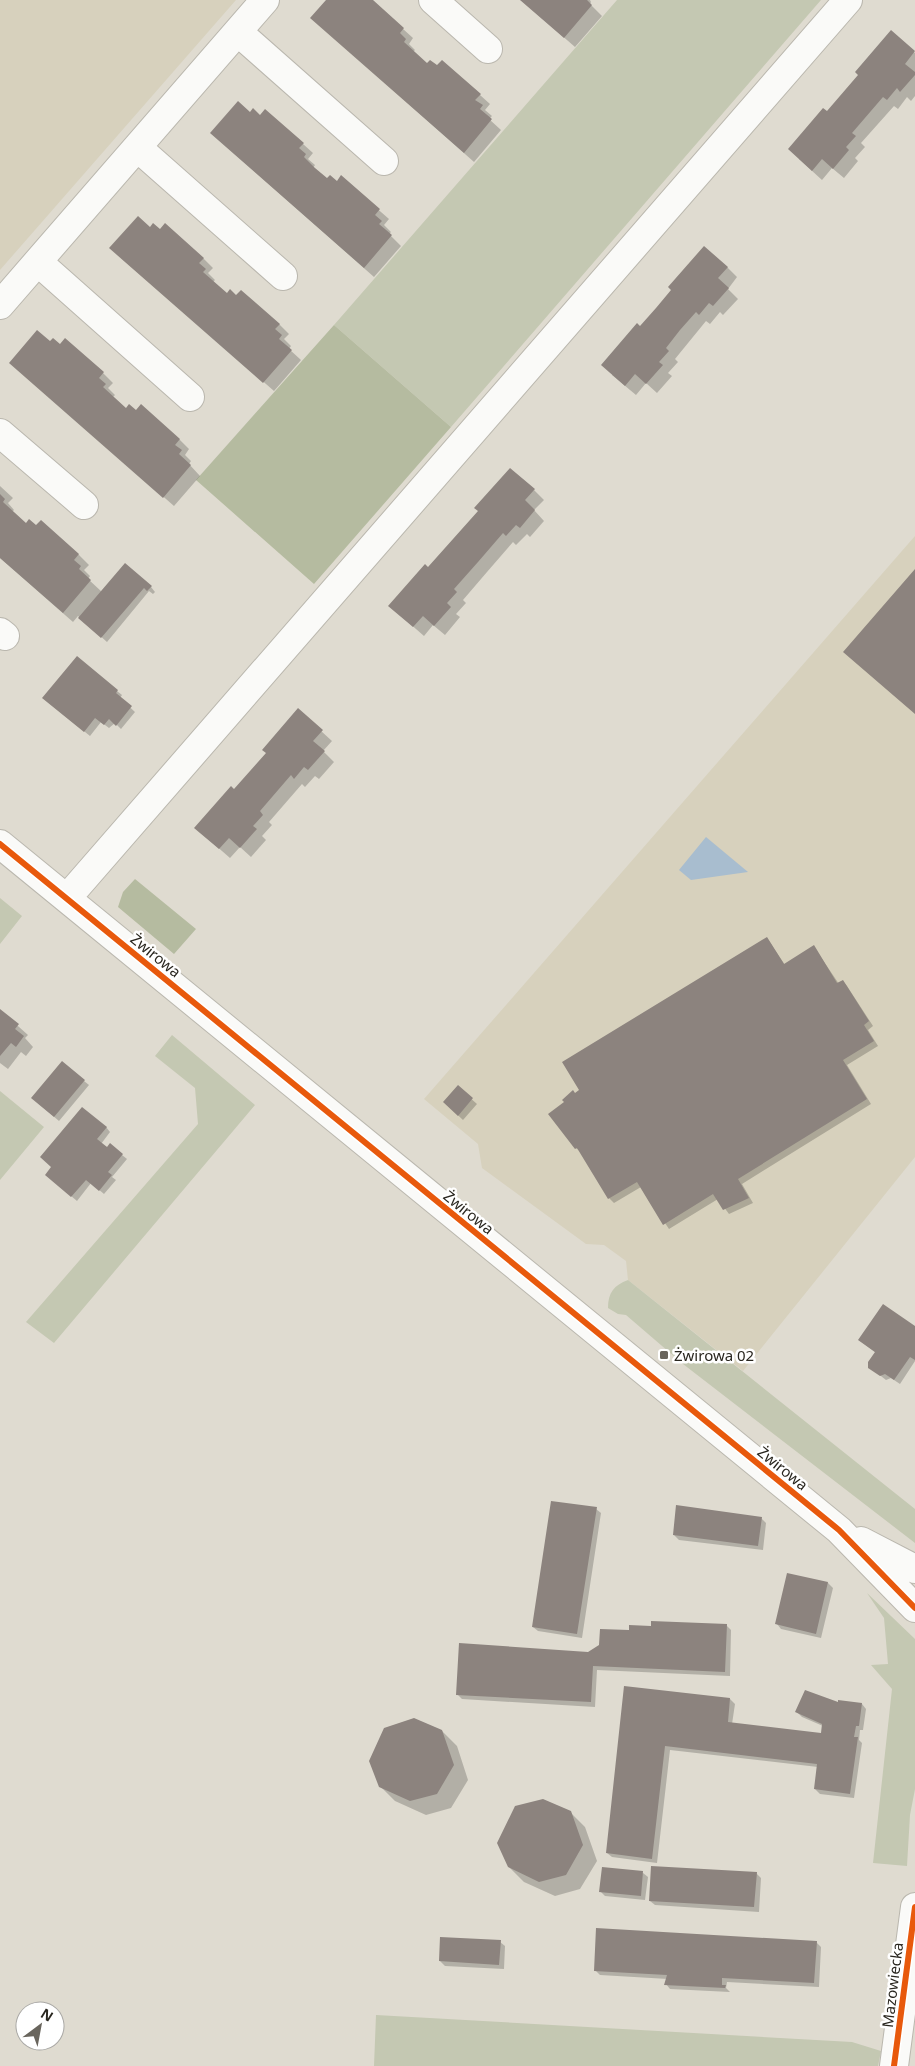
<svg xmlns="http://www.w3.org/2000/svg" width="915" height="2066" viewBox="0 0 915 2066" font-family="'Noto Sans',sans-serif">
<style>
.built{fill:#d7d1bd}
.green{fill:#c4c8b2}
.forest{fill:#b5bba0}
.water{fill:#a8bdcf}
.shadow{fill:#0003}
.building{fill:#8c837e}
.lines{fill:none;stroke-linecap:round;stroke-linejoin:round}
.minor-casing{stroke:#bab7ae;stroke-width:30}
.minor{stroke:#fafaf8;stroke-width:28}
.cycleway-casing{stroke:#fff;stroke-width:9}
.cycleway{stroke:#e8590c;stroke-width:6}
.poi-dot{fill:#69655d;stroke:#fff;stroke-width:2}
.labels{text-anchor:middle;dominant-baseline:central;stroke-width:5;stroke-linejoin:round;paint-order:stroke}
.street-label{font-size:15px;fill:#29261f;stroke:#fff}
.poi-label{font-size:15px;fill:#29261f;stroke:#fff;text-anchor:start}
</style>
<rect width="100%" height="100%" fill="#dfdbd0"/>
<path class="built" d="M 0,0 L 236,0 L 0,270 Z
M 915,536 L 915,1157 L 743,1371 L 628,1280 L 626,1261 L 604,1245 L 586,1244 L 482,1168 L 478,1144 L 424,1099 Z"/>
<path class="green" d="M 617,0 L 821,0 L 451,427 L 334,325 Z
M 0,898 L 22,916 L 0,944 Z
M 172,1035 L 255,1105 L 54,1343 L 26,1322 L 198,1124 L 195,1088 L 155,1056 Z
M 0,1091 L 44,1127 L 0,1180 Z
M 628,1280 L 915,1509 L 915,1543 L 683,1364 L 626,1315 L 618,1314 L 608,1308 C 608,1293 614,1285 628,1280 Z
M 867,1593 L 915,1639 L 915,1789 L 910,1815 L 907,1866 L 873,1863 L 892,1689 L 871,1665 L 888,1664 L 884,1618 Z
M 376,2015 L 852,2042 L 881,2051 L 878,2066 L 374,2066 Z"/>
<path class="forest" d="M 334,325 L 451,427 L 314,584 L 196,480 Z
M 135,879 L 196,929 L 174,954 L 118,907 L 123,892 Z"/>
<path class="water" d="M 706,837 L 748,872 L 691,880 L 679,870 Z"/>
<path class="shadow" d="M 328,0 L 371,0 L 413,38 L 409,44 L 415,50 L 413,52 L 427,65 L 480,95 L 490,104 L 485,110 L 492,116 L 489,119 L 501,130 L 474,162 L 312,18 Z
M 521,0 L 590,0 L 591,2 L 590,4 L 602,16 L 575,47 Z
M 891,32 L 915,53 L 915,96 L 911,101 L 907,97 L 898,109 L 894,106 L 861,143 L 865,147 L 855,158 L 858,161 L 844,178 L 832,168 L 822,180 L 799,159 L 827,113 L 860,75 Z
M 251,114 L 260,116 L 303,144 L 313,153 L 308,159 L 315,165 L 313,168 L 327,180 L 337,182 L 341,177 L 389,219 L 384,225 L 391,232 L 389,234 L 401,246 L 374,277 L 211,133 Z
M 150,228 L 203,258 L 213,268 L 208,273 L 215,280 L 213,282 L 227,294 L 279,324 L 289,334 L 284,339 L 291,346 L 289,349 L 301,360 L 274,391 L 121,258 Z
M 727,267 L 737,277 L 728,289 L 738,299 L 723,315 L 720,312 L 710,324 L 706,321 L 675,359 L 678,362 L 668,373 L 672,376 L 657,393 L 646,383 L 636,395 L 612,375 L 641,328 Z
M 50,343 L 103,373 L 113,383 L 108,388 L 115,395 L 113,397 L 127,410 L 179,439 L 189,449 L 185,455 L 191,461 L 189,464 L 200,476 L 174,506 L 21,372 Z
M 0,486 L 13,498 L 8,503 L 14,510 L 12,512 L 26,524 L 36,527 L 41,522 L 79,555 L 89,565 L 84,570 L 90,576 L 88,579 L 102,592 L 151,587 L 155,592 L 153,594 L 149,591 L 107,642 L 78,616 L 73,622 L 0,558 Z
M 534,490 L 544,500 L 534,510 L 544,521 L 530,537 L 527,534 L 516,545 L 513,542 L 487,572 L 463,600 L 466,603 L 456,614 L 460,617 L 445,635 L 433,625 L 424,636 L 400,615 L 428,568 Z
M 117,691 L 122,695 L 120,698 L 135,712 L 121,729 L 115,723 L 109,728 L 101,722 L 90,736 L 49,703 Z
M 298,710 L 332,741 L 323,751 L 334,762 L 319,779 L 315,776 L 305,787 L 302,784 L 269,822 L 272,825 L 262,836 L 266,840 L 251,857 L 240,847 L 230,858 L 206,837 L 234,791 L 267,753 Z
M 767,938 L 785,965 L 814,947 L 839,984 L 843,981 L 847,986 L 873,1026 L 868,1030 L 878,1046 L 847,1065 L 871,1104 L 742,1184 L 753,1203 L 729,1214 L 718,1199 L 669,1229 L 641,1187 L 614,1203 L 609,1198 L 581,1152 L 576,1148 L 575,1094 Z
M 0,1010 L 28,1035 L 25,1038 L 33,1047 L 26,1056 L 21,1052 L 8,1069 L 0,1063 Z
M 84,1081 L 89,1085 L 59,1121 L 38,1103 Z
M 458,1087 L 477,1104 L 463,1120 L 444,1102 Z
M 106,1127 L 110,1132 L 101,1144 L 122,1155 L 127,1159 L 112,1177 L 116,1180 L 104,1194 L 91,1183 L 77,1201 L 51,1179 L 52,1167 Z
M 915,1328 L 915,1361 L 900,1384 L 891,1378 L 886,1380 L 872,1369 L 876,1353 L 859,1340 Z
M 596,1509 L 601,1513 L 582,1638 L 538,1631 L 533,1627 Z
M 761,1518 L 766,1523 L 763,1550 L 679,1540 L 674,1535 Z
M 788,1574 L 828,1583 L 833,1588 L 821,1638 L 781,1629 L 777,1624 Z
M 727,1626 L 731,1630 L 730,1676 L 597,1670 L 595,1707 L 462,1699 L 457,1694 L 589,1653 L 630,1631 L 652,1627 Z
M 625,1687 L 730,1699 L 735,1704 L 732,1724 L 823,1734 L 823,1726 L 802,1717 L 797,1712 L 839,1704 L 862,1704 L 866,1709 L 863,1730 L 860,1730 L 859,1740 L 862,1743 L 854,1798 L 820,1794 L 815,1789 L 818,1767 L 670,1750 L 657,1863 L 612,1857 L 607,1853 Z
M 442,1731 L 457,1746 L 468,1780 L 451,1808 L 426,1815 L 395,1801 L 380,1786 Z
M 570,1812 L 585,1827 L 597,1861 L 580,1889 L 555,1896 L 524,1882 L 509,1867 Z
M 643,1873 L 648,1877 L 645,1900 L 605,1896 L 600,1891 Z
M 756,1873 L 761,1878 L 759,1912 L 655,1905 L 650,1901 Z
M 500,1942 L 505,1946 L 504,1969 L 445,1966 L 440,1961 Z
M 816,1942 L 821,1947 L 819,1987 L 727,1982 L 726,1988 L 730,1992 L 670,1989 L 666,1984 L 668,1979 L 600,1975 L 595,1970 Z"/>
<path class="building" d="M 326,0 L 373,0 L 404,28 L 400,33 L 406,39 L 404,42 L 427,63 L 430,60 L 437,65 L 442,60 L 481,94 L 475,100 L 483,105 L 480,109 L 492,119 L 464,153 L 310,18 Z
M 520,0 L 587,0 L 592,5 L 564,38 Z
M 891,30 L 915,51 L 905,64 L 915,72 L 915,75 L 900,92 L 897,88 L 887,100 L 883,97 L 852,133 L 856,136 L 846,147 L 849,150 L 833,169 L 822,159 L 812,171 L 788,149 L 823,108 L 827,111 L 858,75 L 855,72 Z
M 238,101 L 250,112 L 253,108 L 260,115 L 265,109 L 304,143 L 299,148 L 306,154 L 304,157 L 315,168 L 327,178 L 330,175 L 337,181 L 341,175 L 380,209 L 375,215 L 382,221 L 379,224 L 392,235 L 364,268 L 210,133 Z
M 138,216 L 150,227 L 153,223 L 160,229 L 165,223 L 204,258 L 199,263 L 206,269 L 203,272 L 227,293 L 230,289 L 236,295 L 241,290 L 280,324 L 275,329 L 282,335 L 279,339 L 292,350 L 263,383 L 109,248 Z
M 704,246 L 728,267 L 718,278 L 729,288 L 713,306 L 709,303 L 699,315 L 696,312 L 680,330 L 666,348 L 669,351 L 659,362 L 663,365 L 646,384 L 635,374 L 625,386 L 601,365 L 637,323 L 640,326 L 656,308 L 671,290 L 668,287 Z
M 37,330 L 50,341 L 53,338 L 60,344 L 65,338 L 104,372 L 99,378 L 106,384 L 103,387 L 126,408 L 129,404 L 136,410 L 141,404 L 180,439 L 175,445 L 182,450 L 179,454 L 191,465 L 163,498 L 9,363 Z
M 510,468 L 535,489 L 525,500 L 535,510 L 520,528 L 516,525 L 506,536 L 503,533 L 478,562 L 454,589 L 457,592 L 447,603 L 451,607 L 434,626 L 423,616 L 413,627 L 388,606 L 425,564 L 428,567 L 478,511 L 474,508 Z
M 0,494 L 5,499 L 3,502 L 26,523 L 29,519 L 36,525 L 41,520 L 79,554 L 74,560 L 81,566 L 79,569 L 91,580 L 63,613 L 0,558 Z
M 125,563 L 152,586 L 147,591 L 144,588 L 101,638 L 78,618 Z
M 915,569 L 915,714 L 843,652 Z
M 77,656 L 118,690 L 116,693 L 132,706 L 116,726 L 109,719 L 104,725 L 95,718 L 84,732 L 42,698 Z
M 298,708 L 323,730 L 313,741 L 325,751 L 308,770 L 304,767 L 294,779 L 291,775 L 260,811 L 263,815 L 253,826 L 257,829 L 240,848 L 229,838 L 219,849 L 194,828 L 231,786 L 234,789 L 266,753 L 262,750 Z
M 767,937 L 784,964 L 814,945 L 837,983 L 843,980 L 869,1021 L 864,1025 L 874,1041 L 843,1060 L 867,1099 L 738,1179 L 749,1198 L 723,1210 L 713,1194 L 663,1225 L 637,1182 L 608,1199 L 577,1148 L 575,1149 L 548,1114 L 564,1102 L 562,1100 L 573,1090 L 575,1093 L 579,1090 L 562,1062 Z
M 0,1009 L 19,1024 L 15,1029 L 24,1036 L 16,1047 L 11,1043 L 0,1056 Z
M 62,1061 L 85,1080 L 54,1117 L 31,1098 Z
M 458,1085 L 473,1098 L 458,1116 L 443,1102 Z
M 82,1107 L 107,1127 L 97,1139 L 107,1147 L 110,1143 L 123,1154 L 108,1172 L 112,1175 L 99,1191 L 86,1180 L 71,1197 L 45,1175 L 51,1167 L 40,1157 Z
M 883,1304 L 915,1326 L 915,1360 L 910,1357 L 894,1380 L 885,1374 L 880,1376 L 868,1368 L 868,1362 L 875,1352 L 858,1340 Z
M 551,1501 L 597,1507 L 577,1634 L 532,1627 Z
M 676,1505 L 762,1517 L 758,1546 L 673,1535 Z
M 787,1573 L 828,1582 L 816,1634 L 775,1624 Z
M 651,1621 L 727,1624 L 725,1672 L 593,1666 L 591,1702 L 456,1695 L 459,1643 L 588,1652 L 599,1645 L 600,1629 L 629,1630 L 629,1625 L 651,1626 Z
M 624,1686 L 730,1698 L 728,1722 L 821,1733 L 822,1724 L 795,1712 L 805,1690 L 838,1702 L 838,1700 L 862,1703 L 859,1726 L 856,1726 L 854,1737 L 858,1737 L 850,1794 L 814,1789 L 817,1764 L 665,1746 L 652,1859 L 606,1853 Z
M 414,1718 L 442,1730 L 454,1765 L 437,1794 L 410,1801 L 379,1787 L 369,1761 L 384,1728 Z
M 543,1799 L 571,1811 L 583,1845 L 566,1875 L 539,1882 L 508,1867 L 497,1843 L 515,1806 Z
M 651,1866 L 757,1872 L 754,1907 L 649,1901 Z
M 602,1867 L 643,1871 L 641,1896 L 599,1892 Z
M 596,1928 L 817,1941 L 814,1983 L 722,1978 L 722,1985 L 726,1985 L 725,1988 L 664,1985 L 667,1975 L 594,1971 Z
M 440,1937 L 501,1940 L 499,1965 L 439,1961 Z"/>
<g class="lines">
<defs>
<path id="minor" d="M 433,0 L 488,49
M 238,32 L 384,161
M 138,148 L 283,276
M 38,262 L 190,397
M 0,305 L 265,0
M 0,433 L 84,505
M 0,632 L 5,636
M 0,844 L 839,1530 L 915,1608
M 67,898 L 848,0
M 861,1541 L 915,1569
M 894,2066 L 915,1907"/>
</defs>
<use href="#minor" class="minor-casing"/>
<use href="#minor" class="minor"/>
<defs>
<path id="cycleway" d="M 0,844 L 839,1530 L 915,1608
M 894,2066 L 915,1907"/>
</defs>
<use href="#cycleway" class="cycleway-casing"/>
<use href="#cycleway" class="cycleway"/>
</g>
<rect class="poi-dot" x="659" y="1350" width="10" height="10" rx="2.5"/>
<g class="labels">
<g class="street-label">
<text transform="translate(156 955) rotate(39)">Żwirowa</text>
<text transform="translate(469 1212) rotate(39)">Żwirowa</text>
<text transform="translate(783 1468) rotate(39)">Żwirowa</text>
<text transform="translate(892 1985) rotate(-83)">Mazowiecka</text>
</g>
<g class="poi-label">
<text x="674" y="1355">Żwirowa 02</text>
</g>
</g>
<g transform="translate(40 2026) rotate(32)"><circle r="24" fill="#ffffff" stroke="#a9a8a5"/>
<path d="M0-4L9 19L0 12L-9 19Z" fill="#69655d"/>
<text y="-8" font-size="14" font-weight="bold" text-anchor="middle" fill="#29261f">N</text>
</g>
</svg>
